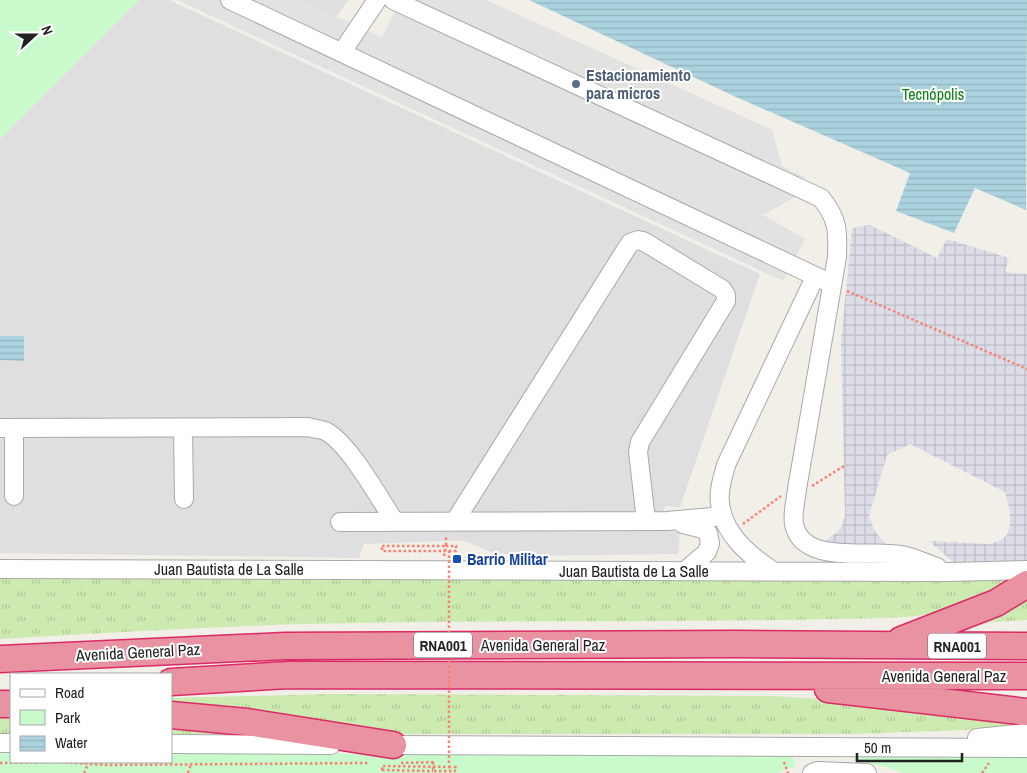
<svg xmlns="http://www.w3.org/2000/svg" width="1027" height="773" viewBox="0 0 1027 773" font-family="'Archivo Narrow',sans-serif">
<style>
.residential{fill:#e0dfdf}
.grass{fill:url(#grass-tufts)}
.park{fill:#c8facc}
.parking{fill:#e2e2e2}
.plaza{fill:url(#plaza-grid)}
.water{fill:url(#water-rules)}
.lines{fill:none;stroke-linecap:round;stroke-linejoin:round}
.minor-casing{stroke:#a9a9a9;stroke-width:20}
.highway-casing{stroke:#dc2a67;stroke-width:29}
.path{stroke:#fa8072;stroke-width:2.5;stroke-dasharray:2.5 2.5;stroke-linecap:butt}
.minor{stroke:#fff;stroke-width:18}
.highway{stroke:#e892a2;stroke-width:26}
.path-bridge{stroke:#fa8072;stroke-width:2.5;stroke-dasharray:2.5 2.5;stroke-linecap:butt}
.service-dot{fill:#5c6f8a;stroke:#fff;stroke-width:2}
.transit-dot{fill:#1a4fb4;stroke:#fff;stroke-width:2}
.labels{text-anchor:middle;dominant-baseline:central;stroke-width:4;stroke-linejoin:round;paint-order:stroke}
.shield{fill:#fff;stroke:#646464;stroke-width:1}
.shield-label{font-size:15px;font-weight:bold;fill:#222}
.service-label{font-size:16px;font-weight:bold;fill:#4e5e75;stroke:#fff;text-anchor:start}
.park-label{font-size:16px;fill:#0c8416;stroke:#fff}
.transit-label{font-size:16px;font-weight:bold;fill:#164399;stroke:#fff;text-anchor:start}
.street-label{font-size:16px;fill:#222;stroke:#fff}
</style>
<defs>
<pattern id="grass-tufts" width="24" height="20" patternUnits="userSpaceOnUse" patternTransform="scale(1.25)"><rect width="24" height="20" fill="#cdebb0"/><path d="M3 7l-1-3M5 7V3M7 7l1-3M15 17l-1-3M17 17v-4M19 17l1-3" fill="none" stroke="#b0c997"/></pattern>
<pattern id="plaza-grid" width="8" height="8" patternUnits="userSpaceOnUse" patternTransform="scale(1.25)"><rect width="8" height="8" fill="#dddde8"/><path d="M0 4h8M4 0v8" fill="none" stroke="#bdbdc7"/></pattern>
<pattern id="water-rules" width="6" height="5" patternUnits="userSpaceOnUse" patternTransform="scale(1.25)"><rect width="6" height="5" fill="#aad3df"/><path d="M0 2.5h6" fill="none" stroke="#92b5bf"/></pattern>
</defs>
<rect width="100%" height="100%" fill="#f2efe9"/>
<path class="residential" d="M 139,0 L 169,0 L 760,274 L 680,507 L 665,506 L 660,521 L 660,530 L 680,531 L 678,554 L 522,556 L 491,552 L 465,541 L 446,541 L 364,544 L 359,558 L 0,553 L 0,139 Z
M 299,0 L 348,0 L 336,17 Z"/>
<path class="grass" d="M 0,578 L 1012,580 L 1013,583 L 938,613 L 907,617 C 707,624 506,619 305,624 C 203,627 102,633 0,639 Z
M 1027,593 L 1027,620 L 981,623 Z
M 330,694 L 772,696 L 843,700 L 1027,721 L 1027,728 L 851,734 L 387,734 L 171,706 L 171,698 Z
M 0,715 L 11,715 L 11,734 L 0,734 Z
M 171,724 L 273,736 L 171,735 Z"/>
<path class="park" d="M 0,0 L 139,0 L 0,139 Z
M 0,752 L 11,752 L 11,762 L 171,762 L 171,753 L 791,755 L 796,762 L 794,767 L 776,773 L 0,773 Z
M 854,757 L 1027,757 L 1027,773 L 904,773 L 883,766 L 854,761 Z"/>
<path class="parking" d="M 177,0 L 299,0 L 382,37 L 401,0 L 486,0 L 772,130 L 782,166 L 805,177 L 795,197 L 763,215 L 805,239 L 783,281 Z"/>
<path class="plaza" d="M 870,225 L 937,258 L 947,239 L 1009,258 L 1005,271 L 1011,273 L 1027,274 L 1027,562 L 1003,563 L 953,562 L 929,541 L 989,544 L 999,541 L 1007,535 L 1010,525 L 1010,511 L 1005,492 L 910,444 L 887,455 L 869,516 L 874,530 L 887,546 L 847,546 L 823,542 L 835,534 L 841,527 L 845,516 L 841,342 L 852,228 Z"/>
<path class="water" d="M 529,0 L 1027,0 L 1026,210 L 975,188 L 954,233 L 896,211 L 910,173 L 736,97 Z
M 0,336 L 24,336 L 24,361 L 0,360 Z"/>
<g class="lines">
<defs>
<path id="minor" d="M 230,0 L 832,284
M 393,0 L 821,198 C 838,219 838,230 837,257 L 797,489 C 796,500 792,513 794,524 C 802,566 871,549 900,555 C 913,557 925,563 937,567
M 342,52 L 377,0
M 0,428 L 308,427 C 314,429 322,429 327,432 C 350,445 379,498 395,522
M 183,428 L 184,499
M 14,496 L 14,428
M 455,521 L 630,243 L 638,240 L 643,241 L 722,289 L 726,295 L 726,301 L 640,442 L 638,452 L 646,520
M 340,522 L 667,521 L 723,516
M 683,524 L 703,529 L 708,533 L 710,543 L 707,552 L 685,571
M 0,569 L 949,572 L 1027,570
M 773,571 C 749,555 723,534 720,503 C 718,490 723,477 726,465 L 815,277
M 977,738 L 1027,733
M 0,743 L 11,743
M 171,744 L 331,745
M 382,745 L 1027,748
M 812,773 L 817,771 L 867,773"/>
<path id="highway" d="M 901,640 L 996,603 L 1027,584
M 0,659 L 285,646 L 736,644 L 1027,646
M 171,682 L 289,675 L 1027,676
M 828,689 L 1027,712
M 0,704 L 11,704
M 171,715 L 247,722 L 393,745"/>
</defs>
<use href="#minor" class="minor-casing"/>
<use href="#highway" class="highway-casing"/>
<path class="path" d="M 847,291 L 1027,369
M 812,486 L 844,466
M 743,524 L 781,496
M 382,546 L 446,546 L 446,537
M 444,556 L 446,546 L 456,546 L 456,551 L 449,551
M 433,762 L 433,771 L 455,771 L 456,767 L 449,767
M 784,762 L 788,773
M 0,763 L 60,762 L 107,765 L 368,763
M 401,763 L 436,762
M 382,770 L 433,771
M 84,773 L 88,764
M 188,773 L 191,764
M 982,773 L 989,763"/>
<use href="#minor" class="minor"/>
<use href="#highway" class="highway"/>
<path class="path-bridge" d="M 382,770 L 382,766 L 449,767 L 449,551 L 382,551 L 382,546"/>
</g>
<circle class="service-dot" cx="576" cy="84" r="5"/>
<rect class="transit-dot" x="452" y="554" width="10" height="10" rx="2.5"/>
<g class="labels">
<g class="shield">
<rect x="414" y="632.5" width="58" height="25" rx="4"/>
<rect x="928" y="633.5" width="58" height="25" rx="4"/>
</g>
<g class="shield-label">
<text x="443" y="645">RNA001</text>
<text x="957" y="646">RNA001</text>
</g>
<g class="service-label">
<text x="586" y="75">Estacionamiento<tspan x="586" dy="18">para micros</tspan></text>
</g>
<g class="park-label">
<text x="933" y="94">Tecnópolis</text>
</g>
<g class="transit-label">
<text x="467" y="559">Barrio Militar</text>
</g>
<g class="street-label">
<text x="229" y="569">Juan Bautista de La Salle</text>
<text x="634" y="571">Juan Bautista de La Salle</text>
<text x="543" y="645">Avenida General Paz</text>
<text transform="translate(138 652) rotate(-3)">Avenida General Paz</text>
<text x="944" y="676">Avenida General Paz</text>
</g>
</g>
<rect x="10" y="673" width="162" height="90" fill="#ffffff" stroke="#a7a7a7"/>
<rect x="20" y="689" width="25" height="8" fill="#ffffff" stroke="#a7a7a7"/>
<text x="55" y="698" font-size="15" fill="#222222">Road</text>
<rect x="20" y="710" width="25" height="15" fill="#c8facc" stroke="#a7a7a7"/>
<text x="55" y="723" font-size="15" fill="#222222">Park</text>
<rect x="20" y="736" width="25" height="15" fill="url(#water-rules)" stroke="#a7a7a7"/>
<text x="55" y="748" font-size="15" fill="#222222">Water</text>
<g transform="translate(35 35) rotate(69)" stroke="#ffffff" stroke-width="4" paint-order="stroke">
<path d="M0-4L9 19L0 12L-9 19Z" fill="#222222"/>
<text y="-8" font-size="14" font-weight="bold" text-anchor="middle" fill="#222222">N</text>
</g>
<path d="M857 753v8h105v-8" fill="none" stroke="#222222" stroke-width="2.5"/>
<text x="864" y="753" font-size="15" fill="#222222" stroke="#ffffff" stroke-width="4" paint-order="stroke">50 m</text>
</svg>
